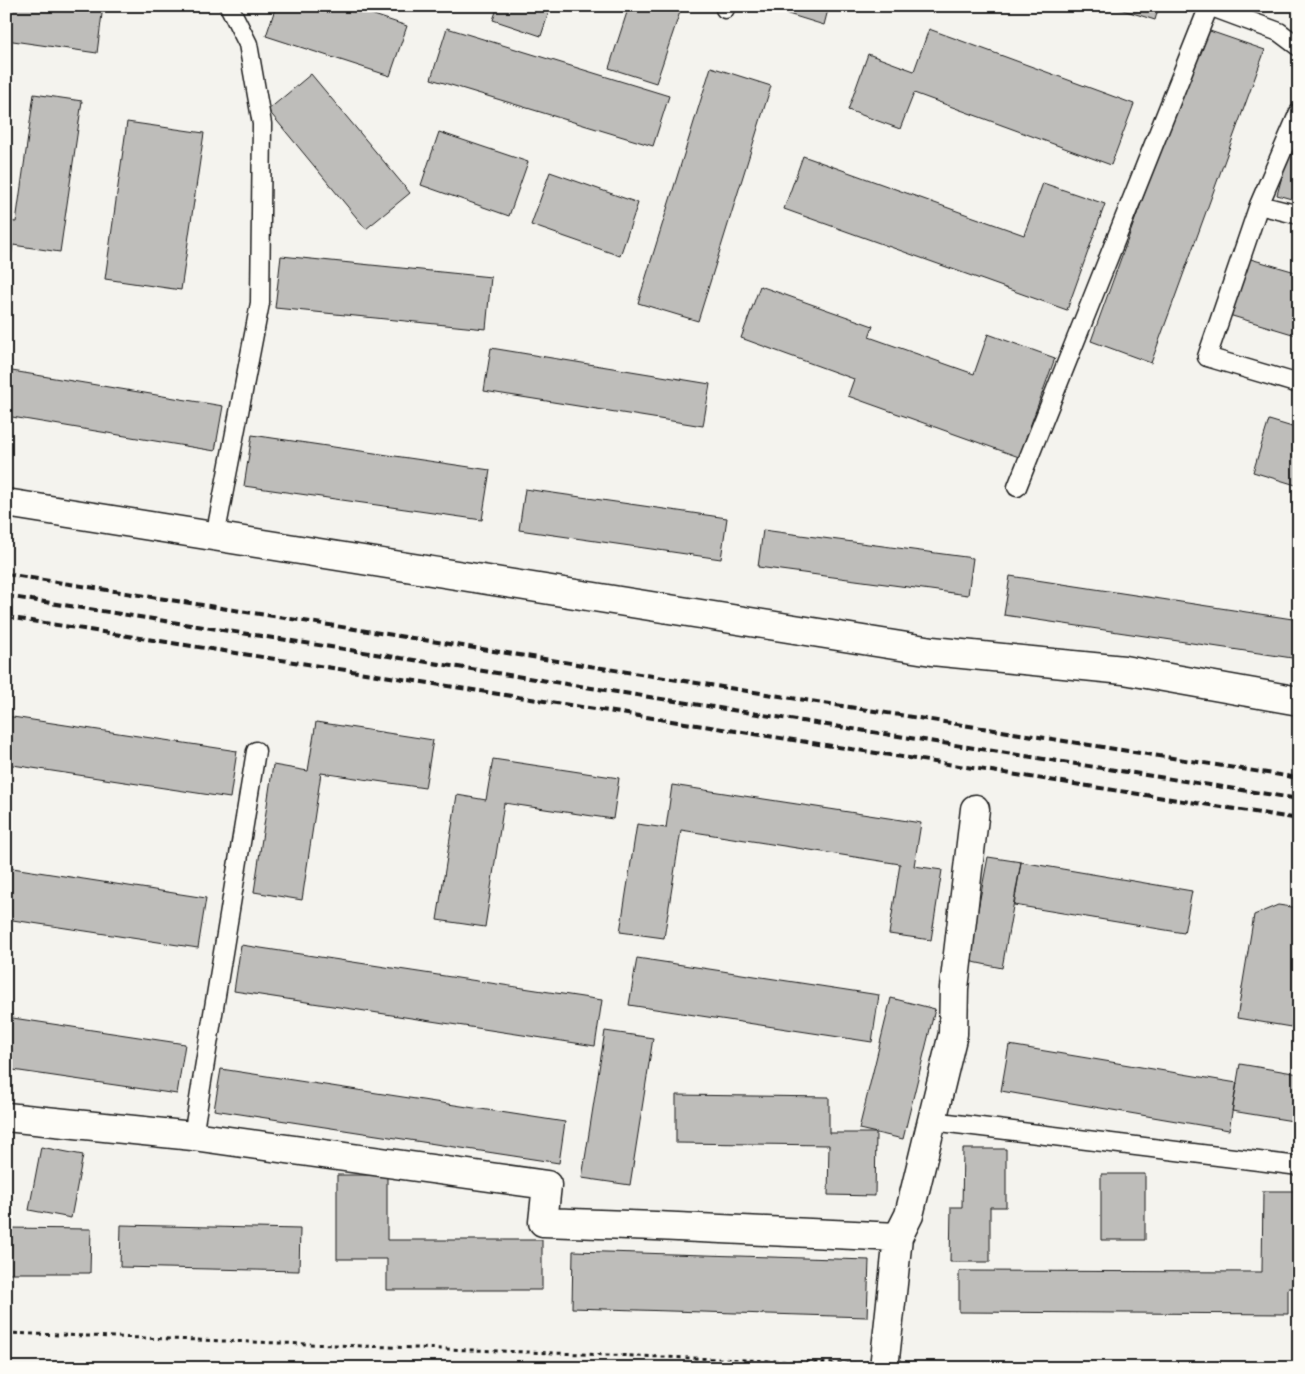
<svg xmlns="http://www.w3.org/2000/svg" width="1305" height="1374" viewBox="0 0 1305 1374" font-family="Itim,sans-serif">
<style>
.building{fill:#bebdba;stroke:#1c1c1c}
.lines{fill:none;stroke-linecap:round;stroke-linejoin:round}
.lane-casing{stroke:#1c1c1c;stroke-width:21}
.street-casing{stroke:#1c1c1c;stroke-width:31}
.path{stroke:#1c1c1c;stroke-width:3;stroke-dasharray:4 4;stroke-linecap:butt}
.lane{stroke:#fdfcf7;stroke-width:18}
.street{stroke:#fdfcf7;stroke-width:28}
.rail{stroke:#1c1c1c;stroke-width:4;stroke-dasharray:8 4;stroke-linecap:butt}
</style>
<rect width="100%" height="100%" fill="#f4f3ee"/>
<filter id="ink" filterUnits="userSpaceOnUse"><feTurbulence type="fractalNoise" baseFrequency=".02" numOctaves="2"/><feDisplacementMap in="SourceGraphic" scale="10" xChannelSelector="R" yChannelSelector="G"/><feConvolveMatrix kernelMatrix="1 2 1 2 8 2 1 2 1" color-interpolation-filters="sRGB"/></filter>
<g filter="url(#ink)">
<path class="building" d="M 6,6 L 103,6 L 97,53 L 6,40 Z
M 276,6 L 347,6 L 407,26 L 390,76 L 266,36 Z
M 498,6 L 551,6 L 541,36 L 493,20 Z
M 629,6 L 682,6 L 656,83 L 609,68 Z
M 762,6 L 829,6 L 824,25 Z
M 1110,6 L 1159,6 L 1155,20 Z
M 447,28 L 669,96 L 653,146 L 431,79 Z
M 929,29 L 1134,104 L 1111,165 L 914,93 L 900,129 L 848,110 L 868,54 L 914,71 Z
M 1204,29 L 1265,50 L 1151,363 L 1091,341 Z
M 711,67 L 771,86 L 698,321 L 638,303 Z
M 311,74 L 410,193 L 366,229 L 268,110 Z
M 34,94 L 82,101 L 60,252 L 13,245 L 8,275 L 6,275 L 6,221 L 16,222 Z
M 127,122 L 204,133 L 181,290 L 105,279 Z
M 439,132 L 528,162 L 509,216 L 421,185 Z
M 1292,139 L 1299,140 L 1299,201 L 1277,195 Z
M 803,156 L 1024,235 L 1043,183 L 1105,204 L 1067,310 L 784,209 Z
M 550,172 L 638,203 L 620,256 L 531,225 Z
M 281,256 L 491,277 L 486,329 L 275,308 Z
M 1247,258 L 1299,273 L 1299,336 L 1229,315 Z
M 760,286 L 873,326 L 869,337 L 974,374 L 988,334 L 1055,358 L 1019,457 L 848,396 L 854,379 L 741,338 Z
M 491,348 L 710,384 L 703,426 L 484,391 Z
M 6,370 L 223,406 L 215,451 L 6,416 Z
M 1269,420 L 1299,429 L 1299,486 L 1253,472 Z
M 252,435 L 490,470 L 482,520 L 244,486 Z
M 525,489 L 727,518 L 721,559 L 519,530 Z
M 763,530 L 973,558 L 968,595 L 758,567 Z
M 1010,576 L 1299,620 L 1299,659 L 1004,615 Z
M 6,716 L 237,751 L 230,798 L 6,764 Z
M 316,722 L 433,740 L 425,788 L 321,773 L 302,900 L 254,892 L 273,765 L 308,771 Z
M 493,759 L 619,778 L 613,819 L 504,803 L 485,927 L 437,920 L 457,795 L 486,800 Z
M 672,785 L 921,823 L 914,866 L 942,870 L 931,940 L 889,934 L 900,864 L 681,830 L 664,938 L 620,932 L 637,824 L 666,828 Z
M 988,857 L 1021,862 L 1002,968 L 968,961 Z
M 1021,862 L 1192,891 L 1184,933 L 1014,905 Z
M 6,867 L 206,898 L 198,948 L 6,919 Z
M 1278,905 L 1299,908 L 1299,980 L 1291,1027 L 1237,1018 L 1254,915 Z
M 241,945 L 602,1000 L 595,1046 L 234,991 Z
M 637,958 L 879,995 L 872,1042 L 629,1005 Z
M 891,998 L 935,1009 L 903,1139 L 859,1129 Z
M 6,1017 L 185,1044 L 177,1094 L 6,1069 Z
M 605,1031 L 653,1038 L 630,1185 L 582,1178 Z
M 1009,1045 L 1237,1083 L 1229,1130 L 1001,1091 Z
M 1240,1064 L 1299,1074 L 1299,1122 L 1232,1111 Z
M 221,1069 L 565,1122 L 559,1163 L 214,1110 Z
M 676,1095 L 829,1097 L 829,1133 L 876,1133 L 875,1196 L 828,1195 L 829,1145 L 676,1143 Z
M 41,1147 L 83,1155 L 71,1218 L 29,1210 Z
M 963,1149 L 1006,1149 L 1006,1207 L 990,1207 L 990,1262 L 950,1262 L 951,1207 L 962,1207 Z
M 1101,1174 L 1145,1174 L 1145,1240 L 1101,1240 Z
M 337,1175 L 387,1175 L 387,1240 L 542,1240 L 542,1290 L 387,1290 L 387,1259 L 337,1259 Z
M 1263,1191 L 1299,1191 L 1299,1288 L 1288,1288 L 1288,1314 L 959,1312 L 959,1271 L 1262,1272 Z
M 121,1225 L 300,1229 L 299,1271 L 120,1267 Z
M 6,1228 L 91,1229 L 90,1273 L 6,1273 Z
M 573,1251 L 869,1260 L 867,1317 L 572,1308 Z"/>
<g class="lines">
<defs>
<path id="lane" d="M 1209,6 L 1279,32 L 1299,47
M 725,9 L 726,6
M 1299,112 L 1259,205 L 1207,357 L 1299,384
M 1259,205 L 1299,215
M 1017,487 L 1209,6
M 215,537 L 260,303 L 262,124 L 248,44 L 229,6
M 932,1121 L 1299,1166
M 193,1136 L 256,751"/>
<path id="street" d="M 6,503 L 932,651 L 1124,670 L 1299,701
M 6,1117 L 193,1136 L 547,1185 L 543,1222 L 656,1226 L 898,1237
M 884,1368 L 898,1237 L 909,1215 L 953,1034 L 954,988 L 975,809"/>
</defs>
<use href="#lane" class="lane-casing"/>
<use href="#street" class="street-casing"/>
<path class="path" d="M 6,1333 L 855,1364
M 914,1366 L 993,1368"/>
<use href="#lane" class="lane"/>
<use href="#street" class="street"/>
<path class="rail" d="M 6,574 L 1299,778
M 6,596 L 1299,799
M 6,617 L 1299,819"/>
</g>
</g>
<rect width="1305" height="1374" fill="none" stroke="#fdfcf7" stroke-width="25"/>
<rect x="12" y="12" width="1280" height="1349" fill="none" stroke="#1c1c1c" stroke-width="2" filter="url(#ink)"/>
</svg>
